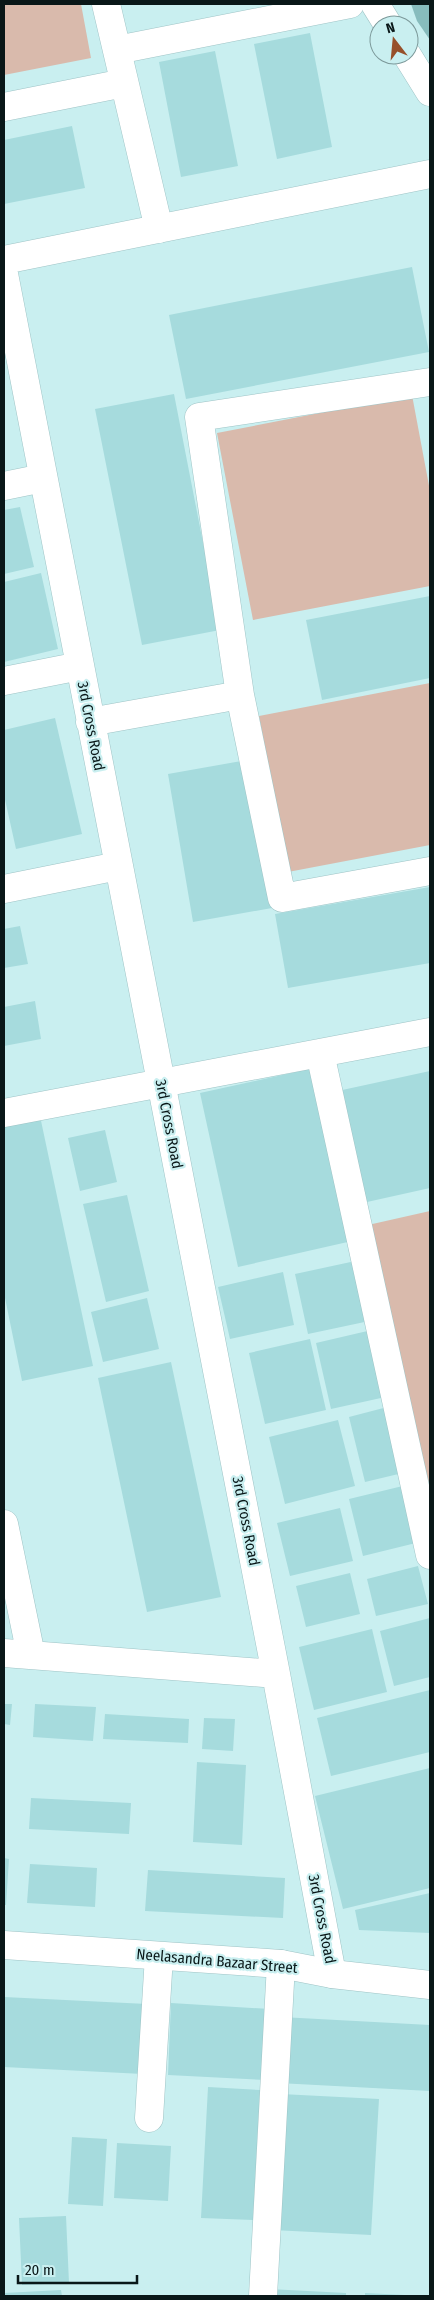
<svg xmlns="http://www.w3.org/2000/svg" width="434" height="2300" viewBox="0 0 434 2300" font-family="'Fira Sans Condensed',sans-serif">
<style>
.green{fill:#d9baac}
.water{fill:#87bcbd}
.building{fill:#a6dbdd}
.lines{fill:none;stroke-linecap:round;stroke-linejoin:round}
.minor-casing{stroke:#9fc4c6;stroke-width:29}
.tertiary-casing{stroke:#9fc4c6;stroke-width:29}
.minor{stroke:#fff;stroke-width:28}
.tertiary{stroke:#fff;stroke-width:28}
.labels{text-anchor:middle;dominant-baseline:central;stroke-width:4.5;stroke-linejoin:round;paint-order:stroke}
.street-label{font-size:15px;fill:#091718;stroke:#c9eff0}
</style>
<rect width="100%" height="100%" fill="#c9eff0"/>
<path class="green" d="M 4,4 L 81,4 L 91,58 L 4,75 Z
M 412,395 L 430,491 L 430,586 L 253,620 L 217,433 Z
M 430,683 L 430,845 L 288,872 L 259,716 Z
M 430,1211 L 430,1519 L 368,1225 Z"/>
<path class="water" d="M 411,4 L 430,4 L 430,40 L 417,21 Z"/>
<path class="building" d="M 310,33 L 332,147 L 277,159 L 254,44 Z
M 215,51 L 238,166 L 181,177 L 159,62 Z
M 72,126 L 85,188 L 4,204 L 4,140 Z
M 412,267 L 429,352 L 186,399 L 169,315 Z
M 174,394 L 220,630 L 142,645 L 95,409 Z
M 20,507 L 34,567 L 4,574 L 4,510 Z
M 41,573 L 58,649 L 4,662 L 4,582 Z
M 430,596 L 430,678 L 322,700 L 306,620 Z
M 55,718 L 82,834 L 16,849 L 4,795 L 4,730 Z
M 247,760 L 272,908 L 193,922 L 168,774 Z
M 430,887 L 430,963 L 288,988 L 275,914 Z
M 20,926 L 28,964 L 4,968 L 4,929 Z
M 35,1001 L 41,1039 L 4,1046 L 4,1007 Z
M 314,1068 L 352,1241 L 238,1267 L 200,1093 Z
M 430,1071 L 430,1188 L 358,1204 L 333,1092 Z
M 40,1116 L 93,1366 L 22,1381 L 4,1293 L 4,1124 Z
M 105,1130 L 117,1182 L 80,1191 L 68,1138 Z
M 127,1195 L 149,1291 L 106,1302 L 83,1204 Z
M 360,1260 L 374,1320 L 308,1334 L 295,1274 Z
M 283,1272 L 294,1325 L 230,1339 L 218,1287 Z
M 147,1298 L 159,1349 L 103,1362 L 91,1312 Z
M 376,1329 L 390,1396 L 331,1409 L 316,1343 Z
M 310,1339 L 326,1410 L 265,1424 L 249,1353 Z
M 171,1362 L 221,1597 L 147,1612 L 98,1378 Z
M 395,1405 L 411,1471 L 365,1482 L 349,1417 Z
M 338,1420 L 355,1486 L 285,1504 L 269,1437 Z
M 411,1484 L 424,1541 L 363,1556 L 349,1499 Z
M 340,1508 L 353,1561 L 290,1576 L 277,1523 Z
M 418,1566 L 428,1604 L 376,1616 L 367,1579 Z
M 350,1573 L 360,1614 L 306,1627 L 296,1586 Z
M 430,1618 L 430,1677 L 394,1686 L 380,1631 Z
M 372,1629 L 387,1692 L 314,1710 L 299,1647 Z
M 430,1690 L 430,1752 L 331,1776 L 317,1718 Z
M 4,1704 L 12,1704 L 10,1725 L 4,1724 Z
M 35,1704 L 96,1707 L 93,1741 L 33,1737 Z
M 105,1714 L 189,1719 L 188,1743 L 103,1739 Z
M 204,1718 L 235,1719 L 233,1751 L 202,1749 Z
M 197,1762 L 246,1765 L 242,1845 L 193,1842 Z
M 430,1768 L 430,1888 L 343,1909 L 315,1796 Z
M 31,1798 L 131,1803 L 129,1834 L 29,1829 Z
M 4,1858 L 9,1859 L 6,1905 L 4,1905 Z
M 30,1864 L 97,1868 L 95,1907 L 27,1903 Z
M 148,1870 L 285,1878 L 283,1918 L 145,1911 Z
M 430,1893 L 430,1933 L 359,1930 L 355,1910 Z
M 4,1997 L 147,2004 L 143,2074 L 4,2067 Z
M 171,2003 L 270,2009 L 266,2080 L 168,2075 Z
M 281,2017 L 430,2025 L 430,2091 L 278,2083 Z
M 208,2087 L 260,2090 L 253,2220 L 201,2218 Z
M 281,2094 L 379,2099 L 371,2235 L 273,2230 Z
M 72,2137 L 107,2139 L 103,2206 L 68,2204 Z
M 117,2143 L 171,2146 L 168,2201 L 114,2198 Z
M 66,2216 L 69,2283 L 22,2285 L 19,2218 Z
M 269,2289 L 346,2293 L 346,2296 L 269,2296 Z
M 61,2290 L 62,2296 L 4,2296 L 4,2293 Z
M 365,2293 L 405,2295 L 405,2296 L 365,2296 Z"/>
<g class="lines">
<defs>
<path id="minor" d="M 106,4 L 159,229
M 117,50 L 350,4
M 4,107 L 124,83
M 4,260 L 430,174
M 4,274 L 276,1674 L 332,1974
M 4,486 L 43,478
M 4,681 L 80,666
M 240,695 L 199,417 L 430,382
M 90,722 L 240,695 L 282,898 L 430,871
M 4,889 L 118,866
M 320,1053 L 430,1555
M 4,1113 L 430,1032
M 4,1524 L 31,1655
M 4,1653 L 276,1674
M 149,2118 L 159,1956
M 263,2296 L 281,1964"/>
<path id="tertiary" d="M 375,4 L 388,25
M 407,55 L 430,92
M 4,1945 L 281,1964 L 332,1974 L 430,1985"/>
</defs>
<use href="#minor" class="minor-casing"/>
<use href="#tertiary" class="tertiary-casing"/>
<use href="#minor" class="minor"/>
<use href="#tertiary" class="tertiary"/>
</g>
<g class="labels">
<g class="street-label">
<text transform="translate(91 726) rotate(79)">3rd Cross Road</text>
<text transform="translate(169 1124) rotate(79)">3rd Cross Road</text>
<text transform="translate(246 1521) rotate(79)">3rd Cross Road</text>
<text transform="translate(322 1919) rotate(79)">3rd Cross Road</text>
<text transform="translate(217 1961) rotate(5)">Neelasandra Bazaar Street</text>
</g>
</g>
<rect width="434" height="2300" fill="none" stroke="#091718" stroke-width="10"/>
<g transform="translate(394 40) rotate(344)"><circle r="24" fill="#c9eff0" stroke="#7c999a"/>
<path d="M0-4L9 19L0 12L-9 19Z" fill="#97502a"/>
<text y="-8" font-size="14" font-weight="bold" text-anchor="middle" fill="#091718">N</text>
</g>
<path d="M18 2275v8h119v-8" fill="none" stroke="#091718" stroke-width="2.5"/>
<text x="25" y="2275" font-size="15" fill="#091718" stroke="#c9eff0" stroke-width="4" paint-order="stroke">20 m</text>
</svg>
